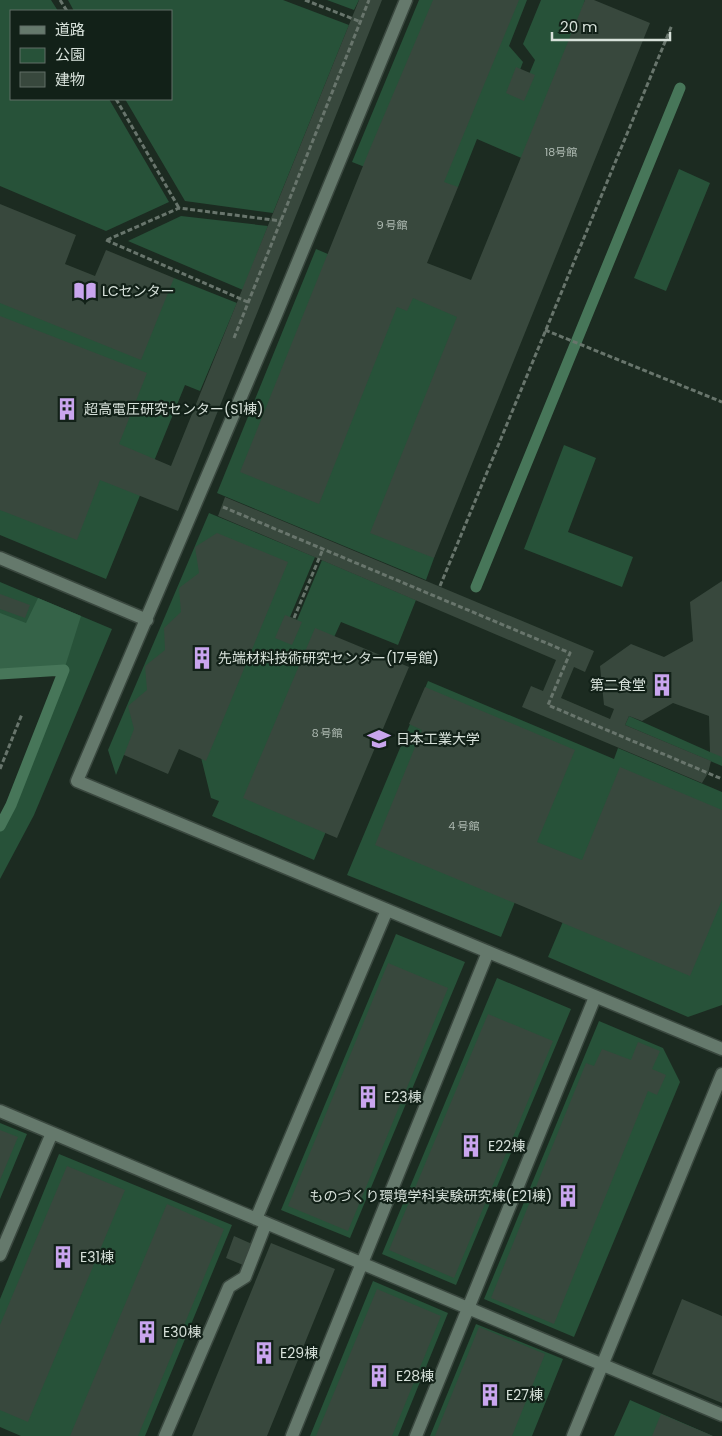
<svg xmlns="http://www.w3.org/2000/svg" width="722" height="1436" viewBox="0 0 722 1436" font-family="Poppins,'Noto Sans JP',sans-serif">
<style>
.green{fill:#275239}
.forest{fill:#356348}
.lines{fill:none;stroke-linecap:round;stroke-linejoin:round}
.stream{stroke:#477659;stroke-width:11}
.building{fill:#38483d}
.minor-casing{stroke:#3a483f;stroke-width:15}
.path{stroke:#68756c;stroke-width:3;stroke-dasharray:5 2.5;stroke-linecap:butt}
.minor{stroke:#65796c;stroke-width:12}
.labels{text-anchor:middle;dominant-baseline:central;stroke-width:4.5;stroke-linejoin:round;paint-order:stroke}
.number-label{font-size:11px;fill:#afbbb3}
.poi-label{font-size:14px;fill:#d7e1da;stroke:#122118;text-anchor:start}
</style>
<rect width="100%" height="100%" fill="#1c2b21"/>
<path class="green" d="M 0,0 L 51,0 L 58,11 L 11,11 L 11,99 L 109,99 L 169,202 L 106,231 L 0,186 Z
M 68,0 L 283,0 L 349,25 L 273,213 L 185,201 L 125,99 L 171,99 L 171,11 L 74,11 Z
M 327,0 L 359,0 L 354,10 Z
M 419,0 L 527,0 L 509,46 L 523,62 L 515,83 L 524,86 L 535,60 L 523,44 L 541,0 L 585,0 L 533,163 L 477,139 L 458,187 L 424,190 L 352,162 Z
M 679,169 L 710,183 L 666,291 L 634,278 Z
M 181,216 L 268,226 L 243,290 L 128,241 Z
M 316,249 L 473,315 L 434,558 L 426,580 L 217,493 Z
M 0,253 L 126,303 L 174,278 L 237,303 L 200,391 L 185,385 L 106,579 L 0,535 Z
M 564,445 L 596,458 L 568,532 L 633,557 L 622,587 L 524,549 Z
M 209,513 L 315,557 L 290,617 L 297,620 L 322,560 L 416,600 L 398,645 L 341,622 L 330,646 L 357,758 L 314,860 L 212,816 L 219,801 L 211,798 L 196,737 L 124,755 L 116,775 L 108,750 Z
M 0,582 L 112,629 L 34,815 L 0,879 L 0,826 L 11,805 L 64,671 L 0,674 Z
M 428,681 L 614,759 L 618,748 L 722,792 L 722,1005 L 688,1017 L 548,957 L 567,912 L 519,892 L 501,937 L 347,875 Z
M 629,716 L 710,752 L 722,749 L 722,766 L 625,725 Z
M 396,934 L 465,962 L 350,1238 L 281,1210 Z
M 497,978 L 571,1009 L 456,1285 L 382,1254 Z
M 599,1021 L 663,1048 L 680,1082 L 574,1337 L 484,1299 Z
M 0,1123 L 27,1134 L 0,1199 Z
M 59,1154 L 232,1225 L 145,1436 L 21,1436 L 0,1427 L 0,1299 Z
M 373,1281 L 448,1313 L 398,1436 L 310,1436 Z
M 476,1324 L 563,1359 L 532,1436 L 430,1436 Z
M 630,1400 L 713,1436 L 614,1436 Z"/>
<path class="forest" d="M 38,598 L 81,616 L 64,670 L 0,674 L 0,613 L 26,623 Z"/>
<g class="lines">
<path class="stream" d="M 476,587 L 680,88
M 0,674 L 64,670 L 11,805 L 0,826"/>
</g>
<path class="building" d="M 359,0 L 382,0 L 178,511 L 100,480 L 77,540 L 0,510 L 0,316 L 147,373 L 119,444 L 171,466 Z
M 433,0 L 519,0 L 444,182 L 458,187 L 427,263 L 471,280 L 585,0 L 594,0 L 650,23 L 434,558 L 370,533 L 457,317 L 413,298 L 407,311 L 397,307 L 319,504 L 240,472 L 369,151 Z
M 516,67 L 535,75 L 524,101 L 506,93 Z
M 0,204 L 76,235 L 65,264 L 95,276 L 106,250 L 174,278 L 141,360 L 0,303 Z
M 225,497 L 594,651 L 585,672 L 574,667 L 561,698 L 610,719 L 614,709 L 604,705 L 600,666 L 631,644 L 664,657 L 693,641 L 690,602 L 722,581 L 722,757 L 710,752 L 709,716 L 673,703 L 642,721 L 629,716 L 625,725 L 711,761 L 708,773 L 702,783 L 522,707 L 531,686 L 543,691 L 556,660 L 218,516 Z
M 217,533 L 288,562 L 206,761 L 179,749 L 168,774 L 124,755 L 134,729 L 128,706 L 147,690 L 145,666 L 165,650 L 164,628 L 181,612 L 179,588 L 199,573 L 195,547 Z
M 0,594 L 30,605 L 25,618 L 0,609 Z
M 285,615 L 302,622 L 292,645 L 275,638 Z
M 315,628 L 409,667 L 337,838 L 243,798 Z
M 425,687 L 575,750 L 537,842 L 582,860 L 620,767 L 722,810 L 722,900 L 690,976 L 375,845 L 422,730 L 409,724 Z
M 388,963 L 448,988 L 348,1231 L 288,1206 Z
M 488,1014 L 553,1041 L 454,1278 L 389,1250 Z
M 638,1042 L 660,1051 L 652,1069 L 666,1075 L 657,1095 L 648,1091 L 554,1324 L 491,1298 L 586,1063 L 594,1066 L 602,1049 L 631,1060 Z
M 0,1130 L 18,1137 L 0,1180 Z
M 67,1166 L 125,1190 L 28,1422 L 0,1410 L 0,1325 Z
M 167,1204 L 224,1229 L 138,1436 L 70,1436 Z
M 234,1236 L 252,1244 L 243,1265 L 226,1258 Z
M 271,1243 L 335,1269 L 267,1436 L 192,1436 Z
M 377,1289 L 441,1316 L 392,1436 L 316,1436 Z
M 682,1299 L 722,1316 L 722,1403 L 652,1374 Z
M 479,1327 L 545,1354 L 512,1436 L 435,1436 Z
M 661,1414 L 713,1436 L 652,1436 Z"/>
<g class="lines">
<defs>
<path id="minor" d="M 406,0 L 276,315 L 77,781 L 722,1049
M 0,558 L 147,620
M 0,1111 L 722,1415
M 256,1219 L 387,910
M 0,1255 L 52,1133
M 165,1436 L 229,1287 L 245,1277 L 266,1223
M 292,1436 L 488,952
M 416,1436 L 595,997
M 573,1436 L 722,1074"/>
</defs>
<use href="#minor" class="minor-casing"/>
<path class="path" d="M 60,0 L 67,11
M 305,0 L 361,22
M 116,99 L 179,208
M 106,240 L 250,303
M 107,240 L 179,208 L 281,221
M 545,330 L 722,402
M 234,338 L 369,0
M 223,507 L 570,653 L 548,705 L 722,779
M 440,586 L 672,25
M 294,618 L 323,549
M 0,769 L 22,714"/>
<use href="#minor" class="minor"/>
</g>
<defs>
<symbol id="library-bare" viewBox="-9 -9 18 18"><path d="M-6-4Q-3-5.5-.7-3.5V5Q-3 3-6 4ZM6-4Q3-5.5 .7-3.5V5Q3 3 6 4Z" fill="#c9a5ee" stroke="#122118" stroke-width="2.5" paint-order="stroke"/></symbol>
<symbol id="building-bare" viewBox="-9 -9 18 18"><path d="M-4-6H4V6H1V3H-1V6H-4ZM-2.5-4.3h1.7v1.8h-1.7ZM.8-4.3h1.7v1.8H.8ZM-2.5-1h1.7V.8h-1.7ZM.8-1h1.7V.8H.8Z" fill="#c9a5ee" stroke="#122118" stroke-width="2.5" paint-order="stroke"/></symbol>
<symbol id="university-bare" viewBox="-9 -9 18 18"><path d="M0-5L7-2L0 1L-7-2ZM-4 1L0 2.5L4 1V4Q0 6-4 4Z" fill="#c9a5ee" stroke="#122118" stroke-width="2.5" paint-order="stroke"/></symbol>
</defs>
<g fill-rule="evenodd">
<use href="#library-bare" x="69" y="275" width="32" height="32"/>
<use href="#building-bare" x="51" y="393" width="32" height="32"/>
<use href="#building-bare" x="186" y="642" width="32" height="32"/>
<use href="#building-bare" x="646" y="669" width="32" height="32"/>
<use href="#university-bare" x="363" y="723" width="32" height="32"/>
<use href="#building-bare" x="352" y="1081" width="32" height="32"/>
<use href="#building-bare" x="455" y="1130" width="32" height="32"/>
<use href="#building-bare" x="552" y="1180" width="32" height="32"/>
<use href="#building-bare" x="47" y="1241" width="32" height="32"/>
<use href="#building-bare" x="131" y="1316" width="32" height="32"/>
<use href="#building-bare" x="248" y="1337" width="32" height="32"/>
<use href="#building-bare" x="363" y="1360" width="32" height="32"/>
<use href="#building-bare" x="474" y="1379" width="32" height="32"/>
</g>
<g class="labels">
<g class="number-label">
<text x="561" y="152">18号館</text>
<text x="391" y="225">９号館</text>
<text x="326" y="733">８号館</text>
<text x="463" y="826">４号館</text>
</g>
<g class="poi-label">
<text x="102" y="291">LCセンター</text>
<text x="84" y="409">超高電圧研究センター(S1棟)</text>
<text x="218" y="658">先端材料技術研究センター(17号館)</text>
<text x="646" y="685" text-anchor="end">第二食堂</text>
<text x="396" y="739">日本工業大学</text>
<text x="384" y="1097">E23棟</text>
<text x="488" y="1146">E22棟</text>
<text x="552" y="1196" text-anchor="end">ものづくり環境学科実験研究棟(E21棟)</text>
<text x="80" y="1257">E31棟</text>
<text x="163" y="1332">E30棟</text>
<text x="280" y="1353">E29棟</text>
<text x="396" y="1376">E28棟</text>
<text x="506" y="1395">E27棟</text>
</g>
</g>
<rect x="10" y="10" width="162" height="90" fill="#122118" stroke="#616e66"/>
<rect x="20" y="26" width="25" height="8" fill="#65796c" stroke="#616e66"/>
<text x="55" y="35" font-size="15" fill="#d7e1da">道路</text>
<rect x="20" y="48" width="25" height="15" fill="#275239" stroke="#616e66"/>
<text x="55" y="60" font-size="15" fill="#d7e1da">公園</text>
<rect x="20" y="72" width="25" height="15" fill="#38483d" stroke="#616e66"/>
<text x="55" y="85" font-size="15" fill="#d7e1da">建物</text>
<path d="M552 32v8h118v-8" fill="none" stroke="#d7e1da" stroke-width="2.5"/>
<text x="560" y="32" font-size="15" fill="#d7e1da" stroke="#122118" stroke-width="4" paint-order="stroke">20 m</text>
</svg>
